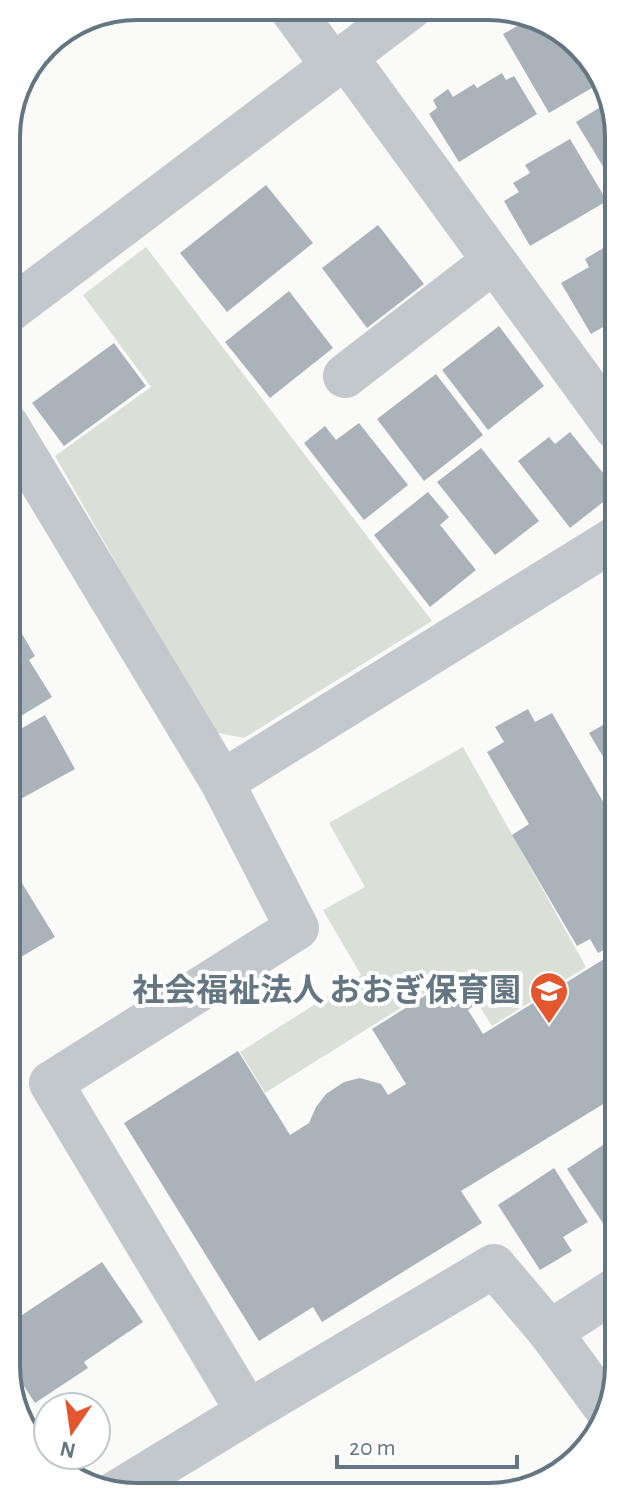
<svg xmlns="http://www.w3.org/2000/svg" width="625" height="1503" viewBox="0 0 625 1503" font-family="'Alegreya Sans','Noto Sans JP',sans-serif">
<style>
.green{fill:#dadfd7}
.building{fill:#aab3b9}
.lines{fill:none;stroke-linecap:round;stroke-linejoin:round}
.minor{stroke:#c3c8cc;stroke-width:44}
.labels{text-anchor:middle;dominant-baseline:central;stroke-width:8;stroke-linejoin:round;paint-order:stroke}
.poi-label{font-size:32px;font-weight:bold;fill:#657683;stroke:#fff;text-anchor:end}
.rim{fill:none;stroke:#657683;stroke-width:4}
</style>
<rect width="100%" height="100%" fill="#fafaf8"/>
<path class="green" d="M 146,247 L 432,621 L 244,738 L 213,732 L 55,456 L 151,387 L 83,295 Z
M 463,747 L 586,967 L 492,1026 L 458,972 L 265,1093 L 240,1052 L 361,975 L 323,910 L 365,887 L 329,823 Z"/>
<path class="building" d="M 532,18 L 580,44 L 602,82 L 549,113 L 503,34 Z
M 502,73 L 506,80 L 514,76 L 537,114 L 459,162 L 429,114 L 437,108 L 433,100 L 448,89 L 453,97 L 474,84 L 477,88 Z
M 612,100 L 615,104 L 615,186 L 576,122 Z
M 570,139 L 607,201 L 530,246 L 504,201 L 519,192 L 513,183 L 530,173 L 525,165 Z
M 266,185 L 313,243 L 227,312 L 180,253 Z
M 378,225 L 424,284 L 367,328 L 322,268 Z
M 615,241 L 615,320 L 591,334 L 561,283 L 589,267 L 585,259 Z
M 289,291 L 333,348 L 270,398 L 225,342 Z
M 499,326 L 544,386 L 488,430 L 442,370 Z
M 114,343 L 146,386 L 64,446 L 32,403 Z
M 436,374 L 483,435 L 424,481 L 377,419 Z
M 359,423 L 408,485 L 364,520 L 304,443 L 325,426 L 336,440 Z
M 570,432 L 616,489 L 616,492 L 570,528 L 518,461 L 549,437 L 555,444 Z
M 481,448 L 539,521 L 495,555 L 437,482 Z
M 428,492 L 449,517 L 440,525 L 476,570 L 430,607 L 374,535 Z
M 12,617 L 35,656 L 29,660 L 52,697 L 8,724 L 8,620 Z
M 528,709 L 535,722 L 552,713 L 617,826 L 617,943 L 598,953 L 590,939 L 577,946 L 512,835 L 529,824 L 487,752 L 504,742 L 495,727 Z
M 45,715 L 75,769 L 8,806 L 8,736 Z
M 617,717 L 617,780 L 589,733 Z
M 20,880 L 55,937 L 9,964 L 9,886 Z
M 617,951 L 618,1095 L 461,1191 L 482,1223 L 322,1322 L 313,1307 L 259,1341 L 124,1123 L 238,1051 L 290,1135 L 309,1123 L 316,1107 L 326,1094 L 344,1082 L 360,1078 L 381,1084 L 388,1095 L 406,1084 L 372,1029 L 458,975 L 476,1004 L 468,1010 L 483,1034 Z
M 618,1135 L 618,1246 L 567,1169 Z
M 554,1168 L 588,1222 L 563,1237 L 572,1251 L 540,1270 L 498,1205 Z
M 102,1262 L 143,1322 L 84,1362 L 88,1368 L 35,1403 L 10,1365 L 10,1323 Z"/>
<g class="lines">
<path class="minor" d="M 290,7 L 333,66
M 345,56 L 616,428
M 7,312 L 410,8
M 345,376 L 494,261
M 7,425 L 222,782 L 297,928 L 51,1083 L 248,1412
M 222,782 L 616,538
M 550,1332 L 618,1288
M 112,1495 L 248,1412 L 494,1266 L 550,1332 L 605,1407"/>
</g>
<defs>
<symbol id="school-pin" viewBox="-11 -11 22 30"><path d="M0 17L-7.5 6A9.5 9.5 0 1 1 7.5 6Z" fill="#e4572e" stroke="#fff"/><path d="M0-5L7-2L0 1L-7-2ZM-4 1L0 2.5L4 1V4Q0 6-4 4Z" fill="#fff"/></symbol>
</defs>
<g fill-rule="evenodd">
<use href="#school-pin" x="527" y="969" width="44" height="60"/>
</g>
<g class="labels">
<g class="poi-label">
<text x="521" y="991">社会福祉法人 おおぎ保育園</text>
</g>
</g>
<path d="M0 0H625V1503H0ZM137 20H488A117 117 0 0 1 605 137V1366A117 117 0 0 1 488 1483H137A117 117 0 0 1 20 1366V137A117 117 0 0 1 137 20Z" fill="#fff" fill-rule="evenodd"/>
<path class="rim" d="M137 20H488A117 117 0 0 1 605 137V1366A117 117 0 0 1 488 1483H137A117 117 0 0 1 20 1366V137A117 117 0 0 1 137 20Z"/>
<g transform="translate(72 1431) rotate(193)"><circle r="38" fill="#ffffff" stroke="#c1c8cd" stroke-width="2"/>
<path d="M0-6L14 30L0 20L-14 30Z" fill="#e4572e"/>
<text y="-12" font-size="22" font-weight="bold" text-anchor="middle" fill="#657683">N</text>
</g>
<path d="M337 1455v12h180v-12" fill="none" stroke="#657683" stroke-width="4"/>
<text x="349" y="1455" font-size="24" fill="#657683" stroke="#ffffff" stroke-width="6" paint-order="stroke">20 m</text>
</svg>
